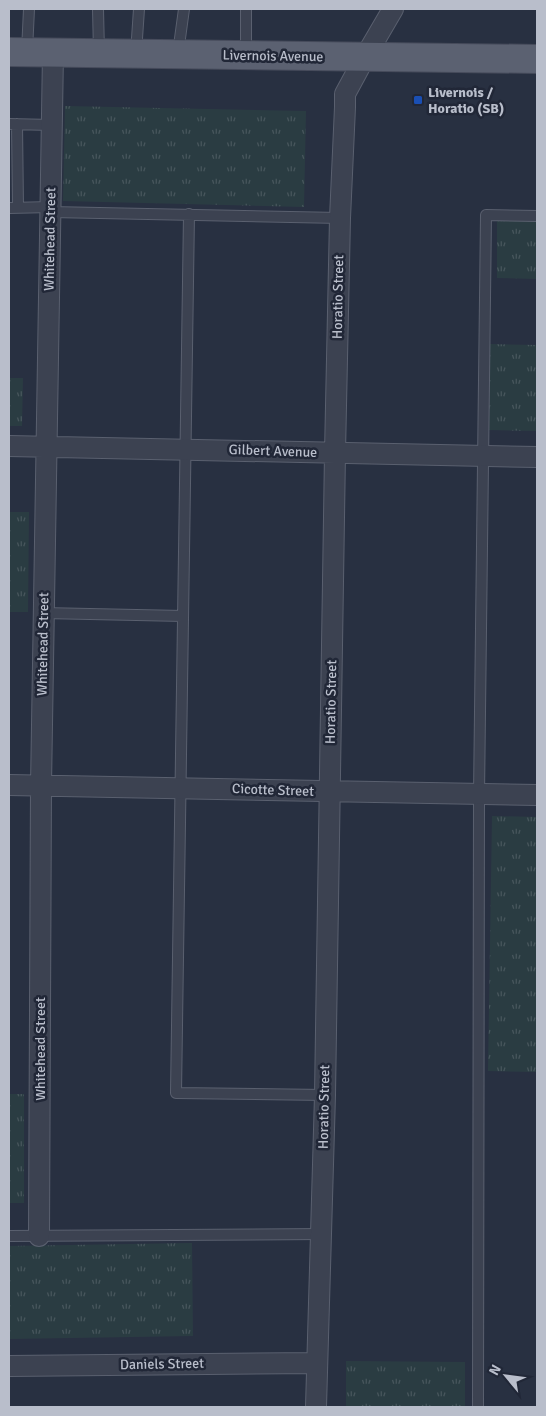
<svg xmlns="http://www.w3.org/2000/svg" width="546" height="1416" viewBox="0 0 546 1416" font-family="Signika,sans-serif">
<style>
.grass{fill:url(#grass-tufts)}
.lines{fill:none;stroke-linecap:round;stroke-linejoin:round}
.lane-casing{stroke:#5a606f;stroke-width:12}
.street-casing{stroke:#5a606f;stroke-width:22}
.primary-casing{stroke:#464b5b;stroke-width:30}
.lane{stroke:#3c4251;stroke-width:10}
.street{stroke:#3c4251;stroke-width:20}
.primary{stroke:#5b6171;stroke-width:28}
.transit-dot{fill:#1a4fb4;stroke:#212737;stroke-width:2}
.labels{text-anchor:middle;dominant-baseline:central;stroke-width:5;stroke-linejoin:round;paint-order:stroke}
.street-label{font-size:14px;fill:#b9becb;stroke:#212737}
.poi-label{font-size:14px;font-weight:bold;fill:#b9becb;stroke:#212737;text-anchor:start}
</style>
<defs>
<pattern id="grass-tufts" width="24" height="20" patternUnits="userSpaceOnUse" patternTransform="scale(1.25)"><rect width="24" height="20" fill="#2a3c42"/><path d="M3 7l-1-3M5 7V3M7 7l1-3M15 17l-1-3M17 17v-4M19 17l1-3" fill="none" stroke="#47565c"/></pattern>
</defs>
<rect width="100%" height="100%" fill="#283041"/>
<path class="grass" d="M 65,106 L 306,111 L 304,207 L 63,201 Z
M 497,219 L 537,220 L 537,279 L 497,278 Z
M 490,344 L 537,345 L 537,431 L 489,430 Z
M 9,378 L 23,378 L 22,426 L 9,426 Z
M 9,512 L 29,512 L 28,612 L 9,612 Z
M 492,816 L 537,817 L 537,1072 L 488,1071 Z
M 9,1094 L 24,1094 L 24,1203 L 9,1203 Z
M 192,1243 L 193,1336 L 9,1339 L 9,1246 Z
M 346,1361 L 465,1362 L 465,1407 L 346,1407 Z"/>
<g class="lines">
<defs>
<path id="lane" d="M 98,9 L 99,52
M 27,51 L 29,9
M 136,53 L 139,9
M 178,53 L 184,9
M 246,55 L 246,9
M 9,124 L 52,125
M 17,124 L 18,207
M 9,208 L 51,207
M 51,212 L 340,218
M 189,214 L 176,1093 L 325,1095
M 43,613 L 183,616
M 9,1236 L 322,1234
M 478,1407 L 479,795 L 486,215 L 537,216"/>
<path id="street" d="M 9,446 L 537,457
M 9,785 L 537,795
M 39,1236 L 41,786 L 53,53
M 9,1366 L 316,1363
M 316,1407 L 325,1095 L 335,453 L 340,218 L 345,107 L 345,94 L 365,57 L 393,9"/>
<path id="primary" d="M 9,52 L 537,59"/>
</defs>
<use href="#lane" class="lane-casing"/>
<use href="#street" class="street-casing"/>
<use href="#primary" class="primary-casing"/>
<use href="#lane" class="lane"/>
<use href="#street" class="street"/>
<use href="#primary" class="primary"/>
</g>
<rect class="transit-dot" x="413" y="95" width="10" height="10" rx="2.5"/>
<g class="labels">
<g class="street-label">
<text transform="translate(273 56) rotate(1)">Livernois Avenue</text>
<text transform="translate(50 239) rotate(-89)">Whitehead Street</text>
<text transform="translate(338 297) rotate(-89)">Horatio Street</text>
<text transform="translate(273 451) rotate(2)">Gilbert Avenue</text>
<text transform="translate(43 644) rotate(-89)">Whitehead Street</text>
<text transform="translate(331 702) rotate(-89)">Horatio Street</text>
<text transform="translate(273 790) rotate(2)">Cicotte Street</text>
<text transform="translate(40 1049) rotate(-90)">Whitehead Street</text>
<text transform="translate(324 1107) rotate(-89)">Horatio Street</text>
<text transform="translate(162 1364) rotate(-1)">Daniels Street</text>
</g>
<g class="poi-label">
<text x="428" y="92">Livernois /<tspan x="428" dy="16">Horatio (SB)</tspan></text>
</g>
</g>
<rect width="546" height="1416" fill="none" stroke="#b9becb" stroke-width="20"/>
<g transform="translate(506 1376) rotate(299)" stroke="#212737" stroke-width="4" paint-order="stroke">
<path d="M0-4L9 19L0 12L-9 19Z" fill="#b9becb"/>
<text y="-8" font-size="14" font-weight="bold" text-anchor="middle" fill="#b9becb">N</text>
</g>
</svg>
